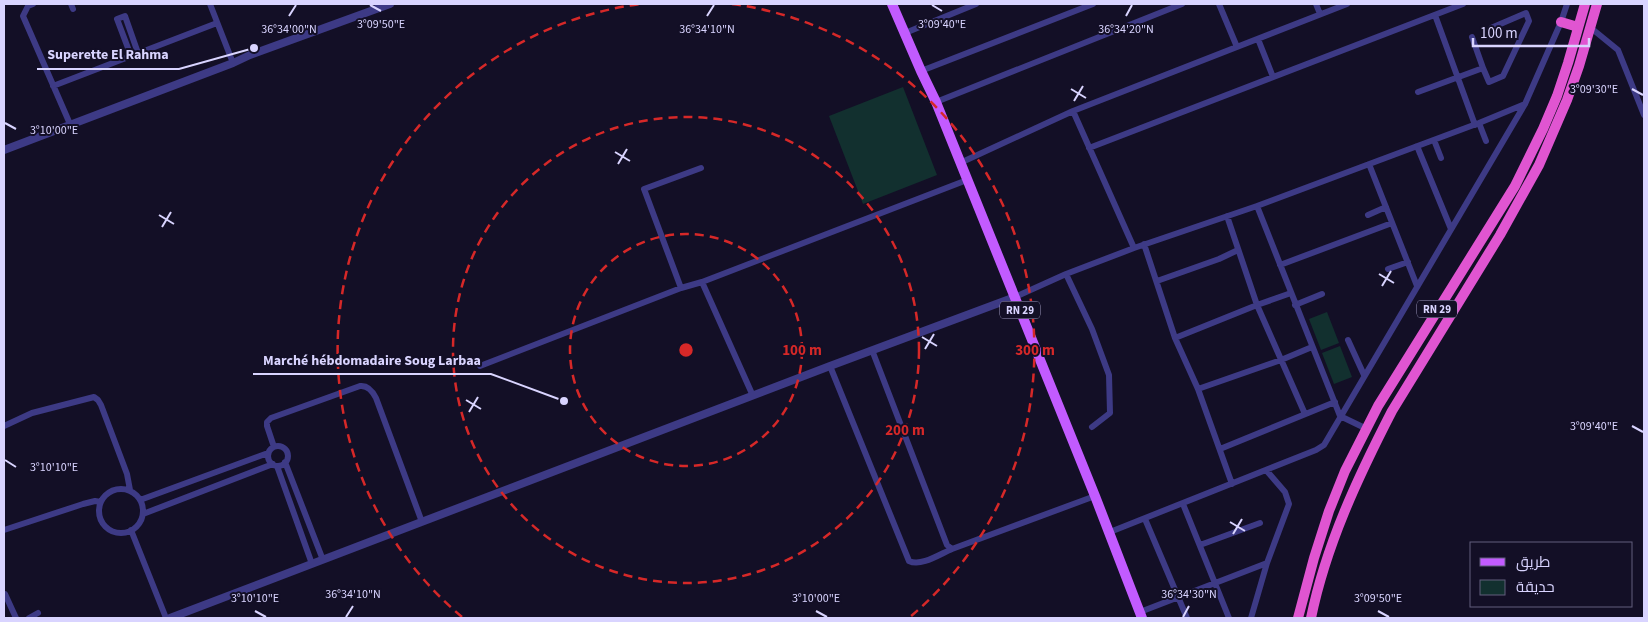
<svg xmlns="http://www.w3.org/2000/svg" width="1648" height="622" viewBox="0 0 1648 622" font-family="'Source Sans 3',Cairo,sans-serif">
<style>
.green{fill:#12302f}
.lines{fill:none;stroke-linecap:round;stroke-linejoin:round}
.minor{stroke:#3d3a85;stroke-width:6}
.tertiary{stroke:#3d3a85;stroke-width:8}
.primary{stroke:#c25bff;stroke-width:10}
.trunk{stroke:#e055d1;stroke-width:10}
.ticks{fill:none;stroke:#d9d4ff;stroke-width:2}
.ring{fill:none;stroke:#d62828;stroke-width:2.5;stroke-dasharray:9 6}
.labels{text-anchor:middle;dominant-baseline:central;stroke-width:4;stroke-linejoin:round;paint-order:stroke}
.shield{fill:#130f26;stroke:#9e99be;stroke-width:1}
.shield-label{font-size:11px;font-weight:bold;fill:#d9d4ff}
.ticks-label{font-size:12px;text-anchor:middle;fill:#d9d4ff;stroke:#130f26;stroke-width:4;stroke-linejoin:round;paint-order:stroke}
.centre{fill:#d62828;stroke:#130f26;stroke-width:2.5}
.ring-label{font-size:15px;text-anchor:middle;font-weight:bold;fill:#d62828;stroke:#130f26;stroke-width:4;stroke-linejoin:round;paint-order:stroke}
.leader{fill:none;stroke:#d9d4ff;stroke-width:2}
.callout-dot{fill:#d9d4ff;stroke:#130f26;stroke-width:2}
.callout-label{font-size:14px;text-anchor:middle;font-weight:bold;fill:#d9d4ff;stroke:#130f26;stroke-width:4;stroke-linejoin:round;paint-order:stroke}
</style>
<rect width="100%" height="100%" fill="#130f26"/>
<path class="green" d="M 903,87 L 937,175 L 863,204 L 829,116 Z
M 1327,312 L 1339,343 L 1321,350 L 1309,319 Z
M 1340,346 L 1352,377 L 1334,384 L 1322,353 Z"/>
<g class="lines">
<path class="minor" d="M 33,4 L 28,6 L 23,16 L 70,124
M 71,4 L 73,9
M 210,4 L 233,63
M 1219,4 L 1237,47
M 1316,4 L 1320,14
M 1435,15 L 1475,125
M 1591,28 L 1618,50 L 1644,115
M 905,33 L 976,4
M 1472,37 L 1483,68
M 1258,39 L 1273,77
M 131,56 L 117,19 L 125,16 L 138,53
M 921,71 L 1093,4
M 53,86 L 217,23
M 1418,92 L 1483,68 L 1489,82 L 1503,76 L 1529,21 L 1526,13 L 1491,28
M 936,102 L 1182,4
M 1073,111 L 1134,248
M 1479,123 L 1486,141
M 1434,140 L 1441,158
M 1417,146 L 1451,229
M 1089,148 L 1463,4
M 960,163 L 1073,111 L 1347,4
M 1369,164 L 1417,286
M 1257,206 L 1340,416 L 1367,429
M 1368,215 L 1386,207
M 1227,216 L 1257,305 L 1305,414
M 1144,244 L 1175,338 L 1198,389 L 1232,484
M 1280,265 L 1392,223
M 1388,269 L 1408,262
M 1066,274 L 1092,329 L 1109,375 L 1110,413 L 1092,427
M 1157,281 L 1219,259 L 1238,250
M 702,282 L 753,396
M 681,288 L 644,189 L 701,168
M 1015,297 L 1066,274 L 1134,248 L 1257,206 L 1479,123 L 1525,104
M 1295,305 L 1322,294
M 1175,338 L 1257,305 L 1291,293
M 1348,340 L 1364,375
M 872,350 L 947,545 L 952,549 L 1095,496
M 480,366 L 681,288 L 702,282 L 967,180
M 830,366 L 909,561 C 921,567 940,554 952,549
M 1198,389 L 1281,360 L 1312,347
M 4,426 L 32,413 L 94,397 L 98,400 L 101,405 L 127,474 L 130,490
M268 456a10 10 0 1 1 20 0a10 10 0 1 1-20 0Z
M 274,447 L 267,426 L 267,422 L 271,418 L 360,386 C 368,385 373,392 376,398 L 422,522
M 1220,449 L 1335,402
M 285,462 L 323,560
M 277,466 L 312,564
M99 511a22 22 0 1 1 44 0a22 22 0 1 1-44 0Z
M 140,500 L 268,453
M 1183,504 L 1229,618
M 143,514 L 273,464
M 1145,519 L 1187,618
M 4,530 L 83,504 L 95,501 L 101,502
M 131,530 L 166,618
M 1110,532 L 1316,450 L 1324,445 L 1525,104 L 1561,22 L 1567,4
M 1200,545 L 1260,523
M 5,594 L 16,618
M 1140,612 L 1267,563
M 29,618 L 38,613
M 1251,618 L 1267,563 L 1289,504 L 1285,492 L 1266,470"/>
<path class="tertiary" d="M 4,150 L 233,63 L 250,55 L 390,4
M 170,618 L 830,366 L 1015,297"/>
<path class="primary" d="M 892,4 L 921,71 L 936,102 L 1095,496 L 1142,618"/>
<path class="trunk" d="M 1561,22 L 1578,27
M 1298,618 L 1314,558 L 1329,511 L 1345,471 L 1378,406 L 1515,186 L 1543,129 L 1557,96 L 1568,63 L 1585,4
M 1311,618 C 1326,545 1358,477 1392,411 L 1500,235 L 1539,165 L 1567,100 L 1579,66 L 1597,4"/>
</g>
<path class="ticks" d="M 370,5 L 381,11M 932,5 L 942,11M 289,16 L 296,5M 707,16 L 714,5M 1126,16 L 1132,5M 1071,89 L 1086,98M 1632,89 L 1643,95M 1074,101 L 1083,86M 5,123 L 16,129M 615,152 L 630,161M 618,164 L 627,149M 159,215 L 174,224M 162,227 L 171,212M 1379,274 L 1394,283M 1382,286 L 1391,271M 922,337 L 937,346M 925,349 L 934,334M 466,400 L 481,409M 469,412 L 478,397M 1632,426 L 1643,432M 5,460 L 16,467M 1230,522 L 1245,531M 1233,534 L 1242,519M 255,611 L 266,617M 816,611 L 827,617M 1378,611 L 1389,617M 346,617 L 353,606M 1183,617 L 1189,606"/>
<g class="ring">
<circle cx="686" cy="350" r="116"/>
<circle cx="686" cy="350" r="233"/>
<path d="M462 617A349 349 0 0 1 640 4M732 4A349 349 0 0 1 910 617"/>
</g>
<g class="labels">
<g class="shield">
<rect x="1417" y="300.5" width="40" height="17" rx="4"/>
<rect x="1000" y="301.5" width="40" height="17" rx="4"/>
</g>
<g class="shield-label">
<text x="1437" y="309">RN 29</text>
<text x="1020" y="310">RN 29</text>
</g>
</g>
<g class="ticks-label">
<text x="381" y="28">3°09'50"E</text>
<text x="942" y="28">3°09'40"E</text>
<text x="707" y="33">36°34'10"N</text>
<text x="1126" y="33">36°34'20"N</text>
<text x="289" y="33">36°34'00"N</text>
<text x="1594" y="93">3°09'30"E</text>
<text x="54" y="134">3°10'00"E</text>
<text x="1594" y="430">3°09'40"E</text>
<text x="54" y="471">3°10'10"E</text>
<text x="353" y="598">36°34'10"N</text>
<text x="1189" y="598">36°34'30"N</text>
<text x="255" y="602">3°10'10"E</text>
<text x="816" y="602">3°10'00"E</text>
<text x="1378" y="602">3°09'50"E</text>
</g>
<circle cx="686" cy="350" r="8" class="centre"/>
<g class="ring-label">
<text x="802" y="355">100 m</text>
<text x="1035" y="355">300 m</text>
<text x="905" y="435">200 m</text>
</g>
<path class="leader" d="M254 48L179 69H37M564 401L491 374H253"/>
<g class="callout-dot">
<circle cx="254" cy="48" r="5"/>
<circle cx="564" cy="401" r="5"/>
</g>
<g class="callout-label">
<text x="108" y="59">Superette El Rahma</text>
<text x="372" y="365">Marché hébdomadaire Soug Larbaa</text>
</g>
<rect width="1648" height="622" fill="none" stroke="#d9d4ff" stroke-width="10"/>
<rect x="1470" y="542" width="162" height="65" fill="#130f26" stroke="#625e7d"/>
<rect x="1480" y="558" width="25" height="8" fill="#c25bff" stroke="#625e7d"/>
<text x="1516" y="567" font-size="15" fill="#d9d4ff">طريق</text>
<rect x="1480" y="580" width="25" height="15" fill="#12302f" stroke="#625e7d"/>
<text x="1516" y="592" font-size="15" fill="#d9d4ff">حديقة</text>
<path d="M1473 38v8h116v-8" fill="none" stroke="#d9d4ff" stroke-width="2.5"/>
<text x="1480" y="38" font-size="15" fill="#d9d4ff" stroke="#130f26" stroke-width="4" paint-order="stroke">100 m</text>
</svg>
